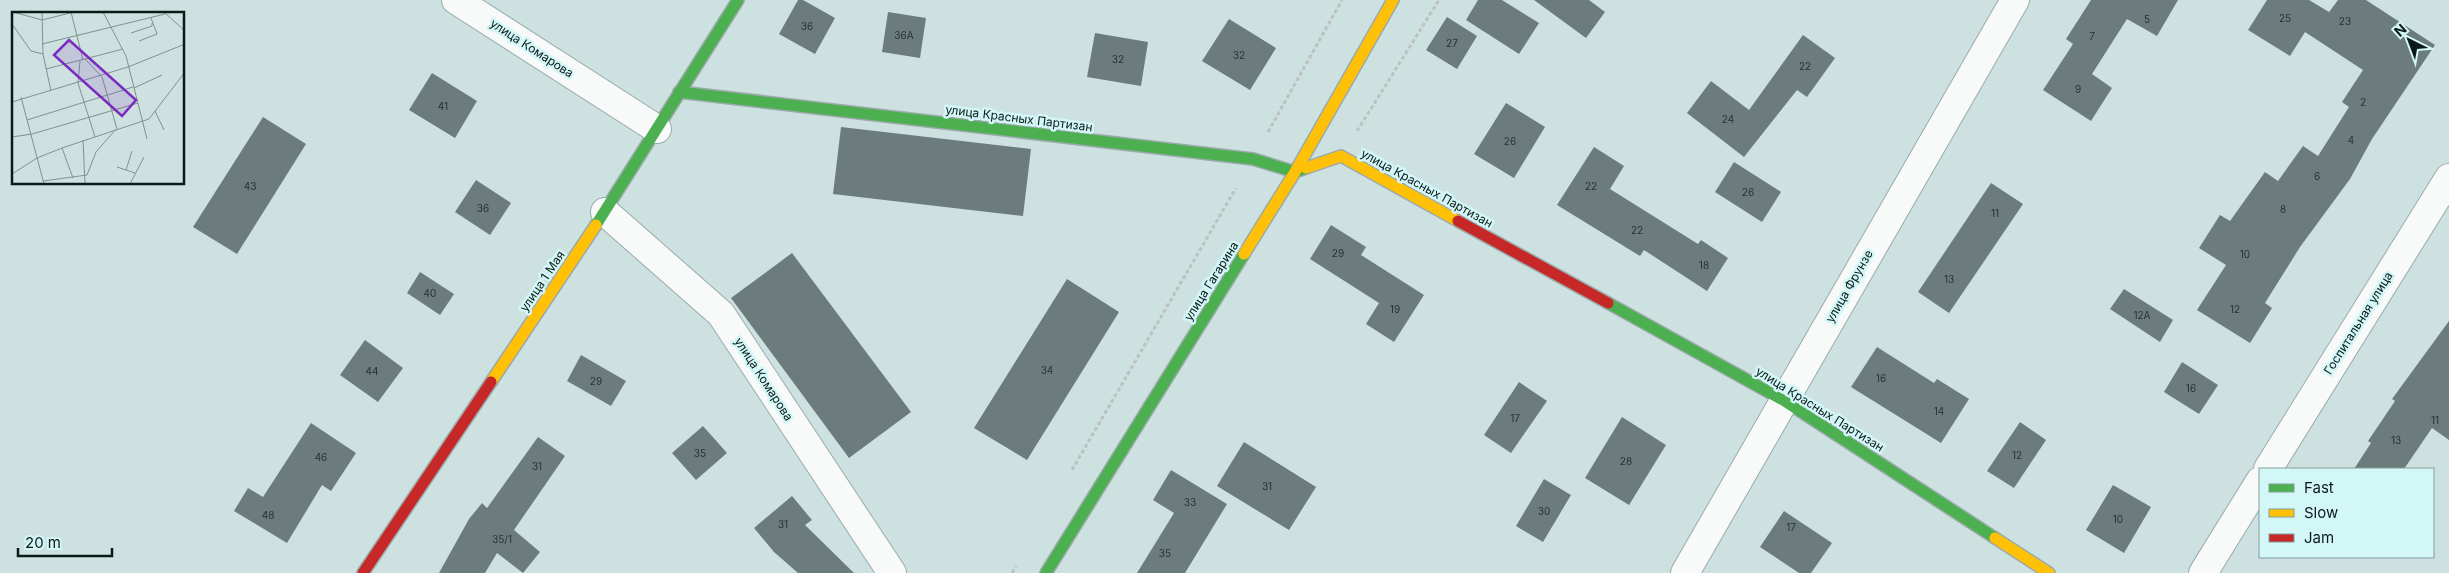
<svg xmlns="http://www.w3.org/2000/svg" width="2449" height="573" viewBox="0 0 2449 573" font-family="Inter,sans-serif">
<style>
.building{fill:#6c7c7d}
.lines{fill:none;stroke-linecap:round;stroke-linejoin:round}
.street-casing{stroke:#9baaaa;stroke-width:30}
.fast-casing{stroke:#9baaaa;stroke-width:14}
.slow-casing{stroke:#9baaaa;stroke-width:14}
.jam-casing{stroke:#9baaaa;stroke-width:14}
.path{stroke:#bcc2c2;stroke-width:3;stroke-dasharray:4 2.5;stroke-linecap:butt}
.street{stroke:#f8fafa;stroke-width:28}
.fast{stroke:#4caf50;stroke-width:11}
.slow{stroke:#ffc107;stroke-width:11}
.jam{stroke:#c62828;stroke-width:11}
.labels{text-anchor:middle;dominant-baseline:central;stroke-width:5;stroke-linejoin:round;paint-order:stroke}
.number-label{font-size:10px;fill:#243232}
.street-label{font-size:12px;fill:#0c1919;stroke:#d3f6f7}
.inset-road{fill:none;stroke:#809191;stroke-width:1}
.view{fill:#7b2cbf;fill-opacity:0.15;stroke:#7b2cbf;stroke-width:2.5}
.inset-edge{fill:none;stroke:#0c1919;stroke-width:2.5}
</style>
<rect width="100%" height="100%" fill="#cee1e1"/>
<path class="building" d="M 798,0 L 803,0 L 835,18 L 815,54 L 779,34 Z
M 1478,0 L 1502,0 L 1539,23 L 1519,54 L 1466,20 Z
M 1534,0 L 1589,0 L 1605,12 L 1586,38 Z
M 2091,0 L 2178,0 L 2157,36 L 2127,19 L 2092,74 L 2112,88 L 2091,121 L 2043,90 L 2073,44 L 2066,39 Z
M 2267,0 L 2309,0 L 2329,12 L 2338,0 L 2366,0 L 2435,45 L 2372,139 L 2350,179 L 2300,247 L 2265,303 L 2272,308 L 2250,343 L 2197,310 L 2226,265 L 2199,248 L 2220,215 L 2230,221 L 2265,172 L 2278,181 L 2303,146 L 2318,156 L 2349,107 L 2342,102 L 2363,70 L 2305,32 L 2290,56 L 2248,30 Z
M 888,12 L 926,18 L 920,58 L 882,52 Z
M 1447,17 L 1477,36 L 1457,69 L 1426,50 Z
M 1229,19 L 1276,48 L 1250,90 L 1202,61 Z
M 1095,33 L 1148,42 L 1141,86 L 1087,77 Z
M 1803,35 L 1835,58 L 1807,97 L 1797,90 L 1744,157 L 1687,113 L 1711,81 L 1749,110 Z
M 432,73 L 477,101 L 455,138 L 409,110 Z
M 1506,103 L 1545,127 L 1514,178 L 1474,154 Z
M 263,117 L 306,144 L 237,254 L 193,227 Z
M 841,127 L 1031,149 L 1023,216 L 833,194 Z
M 1594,147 L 1624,166 L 1610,189 L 1698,244 L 1701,240 L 1728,258 L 1707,291 L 1644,250 L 1640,256 L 1557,205 Z
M 1734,162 L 1781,192 L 1762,222 L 1715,192 Z
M 476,180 L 511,203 L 490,235 L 455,212 Z
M 1991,183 L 2023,204 L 1949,313 L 1918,292 Z
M 1331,225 L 1366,247 L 1361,255 L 1424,295 L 1394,342 L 1366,324 L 1379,303 L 1310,259 Z
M 792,253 L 911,412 L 849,458 L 731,298 Z
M 420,272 L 454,294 L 440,315 L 407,293 Z
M 1067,279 L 1119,312 L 1027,460 L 974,428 Z
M 2124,289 L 2173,320 L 2160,342 L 2110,309 Z
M 2449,321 L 2449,440 L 2432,428 L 2404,469 L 2354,469 L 2371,443 L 2368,441 L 2395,401 L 2392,399 Z
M 365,340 L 403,368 L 378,402 L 340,375 Z
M 1877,347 L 1934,383 L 1937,379 L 1969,399 L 1941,443 L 1851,387 Z
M 581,355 L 626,381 L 611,406 L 567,381 Z
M 2182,362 L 2218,385 L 2199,414 L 2164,392 Z
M 1519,382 L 1547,401 L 1511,453 L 1484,435 Z
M 1622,417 L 1666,445 L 1629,505 L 1585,478 Z
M 2020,422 L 2046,440 L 2014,488 L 1987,471 Z
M 311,423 L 356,453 L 331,491 L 322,485 L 287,543 L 234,511 L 248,488 L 263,497 Z
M 703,426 L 727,453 L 696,480 L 672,453 Z
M 538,437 L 565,456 L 514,530 L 540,552 L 523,573 L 497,553 L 485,573 L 439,573 L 469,519 L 482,503 L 487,508 Z
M 1244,442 L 1316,487 L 1289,530 L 1217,486 Z
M 1171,470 L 1227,504 L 1185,573 L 1137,573 L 1174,513 L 1153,500 Z
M 1544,479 L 1571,495 L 1543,542 L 1516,526 Z
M 2113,485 L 2151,507 L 2124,553 L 2086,530 Z
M 792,496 L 812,520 L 805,525 L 854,573 L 798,573 L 774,552 L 754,528 Z
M 1784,511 L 1832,543 L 1811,573 L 1799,573 L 1760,547 Z"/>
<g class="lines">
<defs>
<path id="street" d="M 456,0 L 657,129
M 605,212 L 721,314 L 892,573
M 2268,469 L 2449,178
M 1685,573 L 2015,0
M 2203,573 L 2260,481"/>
<path id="fast" d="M 679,92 L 1253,159 L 1295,172 L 1306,168
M 596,225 L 738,0
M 1608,303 L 1783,400 L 1995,538
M 1046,573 L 1244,254"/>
<path id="slow" d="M 1306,168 L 1341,156 L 1458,221
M 1244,254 L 1295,172 L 1393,0
M 491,382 L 596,225
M 1995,538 L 2049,573"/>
<path id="jam" d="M 1458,221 L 1608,303
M 363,573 L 491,382"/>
</defs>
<use href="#street" class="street-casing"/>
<use href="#fast" class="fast-casing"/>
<use href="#slow" class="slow-casing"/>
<use href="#jam" class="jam-casing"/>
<path class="path" d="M 1357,131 L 1439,0
M 1268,132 L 1342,0
M 1072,470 L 1236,188
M 1012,573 L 1016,566"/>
<use href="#street" class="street"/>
<use href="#fast" class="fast"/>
<use href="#slow" class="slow"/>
<use href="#jam" class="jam"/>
</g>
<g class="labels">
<g class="number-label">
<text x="2285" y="18">25</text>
<text x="2147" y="19">5</text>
<text x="2345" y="21">23</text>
<text x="807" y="26">36</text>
<text x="904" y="35">36А</text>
<text x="2092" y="36">7</text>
<text x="1452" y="43">27</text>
<text x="1239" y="55">32</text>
<text x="1118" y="59">32</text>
<text x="1805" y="66">22</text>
<text x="2078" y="89">9</text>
<text x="2363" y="102">2</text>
<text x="443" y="106">41</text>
<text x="1728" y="119">24</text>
<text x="2351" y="140">4</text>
<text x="1510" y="141">26</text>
<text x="2317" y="176">6</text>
<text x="250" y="186">43</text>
<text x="1591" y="186">22</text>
<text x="1748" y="192">26</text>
<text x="483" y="208">36</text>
<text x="2283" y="209">8</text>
<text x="1995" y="213">11</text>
<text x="1637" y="230">22</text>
<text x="1338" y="253">29</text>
<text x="2245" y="254">10</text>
<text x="1704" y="265">18</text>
<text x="1949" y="279">13</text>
<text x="430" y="293">40</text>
<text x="1395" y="309">19</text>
<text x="2235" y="309">12</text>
<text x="2142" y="315">12А</text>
<text x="1047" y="370">34</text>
<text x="372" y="371">44</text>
<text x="1881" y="378">16</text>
<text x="596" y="381">29</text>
<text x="2191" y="388">16</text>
<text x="1939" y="411">14</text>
<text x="1515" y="418">17</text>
<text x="2435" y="420">11</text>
<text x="2396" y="440">13</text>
<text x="700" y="453">35</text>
<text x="2017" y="455">12</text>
<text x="321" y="457">46</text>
<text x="1626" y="461">28</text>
<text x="537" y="466">31</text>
<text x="1267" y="486">31</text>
<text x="1190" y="502">33</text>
<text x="1544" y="511">30</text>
<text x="268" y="515">48</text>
<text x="2118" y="519">10</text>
<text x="783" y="524">31</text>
<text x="1791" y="527">17</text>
<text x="502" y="539">35/1</text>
<text x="1165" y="553">35</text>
</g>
<g class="street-label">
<text transform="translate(532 48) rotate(33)">улица Комарова</text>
<text transform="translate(1019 118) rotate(7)">улица Красных Партизан</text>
<text transform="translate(1427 188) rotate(29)">улица Красных Партизан</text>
<text transform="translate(542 281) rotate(-56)">улица 1 Мая</text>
<text transform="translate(1211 281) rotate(-58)">улица Гагарина</text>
<text transform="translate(1849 286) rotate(-60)">улица Фрунзе</text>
<text transform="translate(2358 323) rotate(-58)">Госпитальная улица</text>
<text transform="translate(764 379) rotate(57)">улица Комарова</text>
<text transform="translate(1820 409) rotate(32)">улица Красных Партизан</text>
</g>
</g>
<g transform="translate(12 12)">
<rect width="172" height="172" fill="#cee1e1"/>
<path class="inset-road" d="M 1,0 L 30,8 L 62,0M 30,0 L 31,42 L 39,79M 59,0 L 71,48M 91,0 L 114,44 L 135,127M 152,0 L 173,19M 0,12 L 19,39 L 31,42M 119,21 L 140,14 L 140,11M 127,29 L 145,22 L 139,6M 30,32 L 153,2M 73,47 L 90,65 L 105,117M 68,49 L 66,71 L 83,125M 34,57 L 111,37M 122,76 L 150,63M 9,85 L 32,172M 0,90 L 116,55 L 173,32M 143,99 L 152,118M 15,108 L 121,75M 0,125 L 20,122 L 126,91M 71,128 L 73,172M 50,136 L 61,166M 105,155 L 123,161M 114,158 L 120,139M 0,162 L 25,146 L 50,136 L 137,107 L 173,60M 31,169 L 75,163 L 84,140 L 104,117M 118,172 L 132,145"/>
<path class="view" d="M 57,28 L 124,88 L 110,104 L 42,43 Z"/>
<rect width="172" height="172" class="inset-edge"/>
</g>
<rect x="2259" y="468" width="175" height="90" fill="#d3f6f7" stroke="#839e9e"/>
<rect x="2269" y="484" width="25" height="8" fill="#4caf50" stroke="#839e9e"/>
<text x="2304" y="493" font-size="15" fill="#0c1919">Fast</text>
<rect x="2269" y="509" width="25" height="8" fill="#ffc107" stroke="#839e9e"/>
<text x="2304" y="518" font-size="15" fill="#0c1919">Slow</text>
<rect x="2269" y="534" width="25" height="8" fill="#c62828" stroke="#839e9e"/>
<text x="2304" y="543" font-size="15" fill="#0c1919">Jam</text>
<g transform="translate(2409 40) rotate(318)" stroke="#d3f6f7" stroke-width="4" paint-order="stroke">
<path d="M0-4L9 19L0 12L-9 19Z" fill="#0c1919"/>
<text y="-8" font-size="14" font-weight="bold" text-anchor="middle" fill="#0c1919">N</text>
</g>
<path d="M18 548v8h94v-8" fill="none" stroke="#0c1919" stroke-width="2.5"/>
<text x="25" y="548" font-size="15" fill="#0c1919" stroke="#d3f6f7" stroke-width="4" paint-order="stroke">20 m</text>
</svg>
